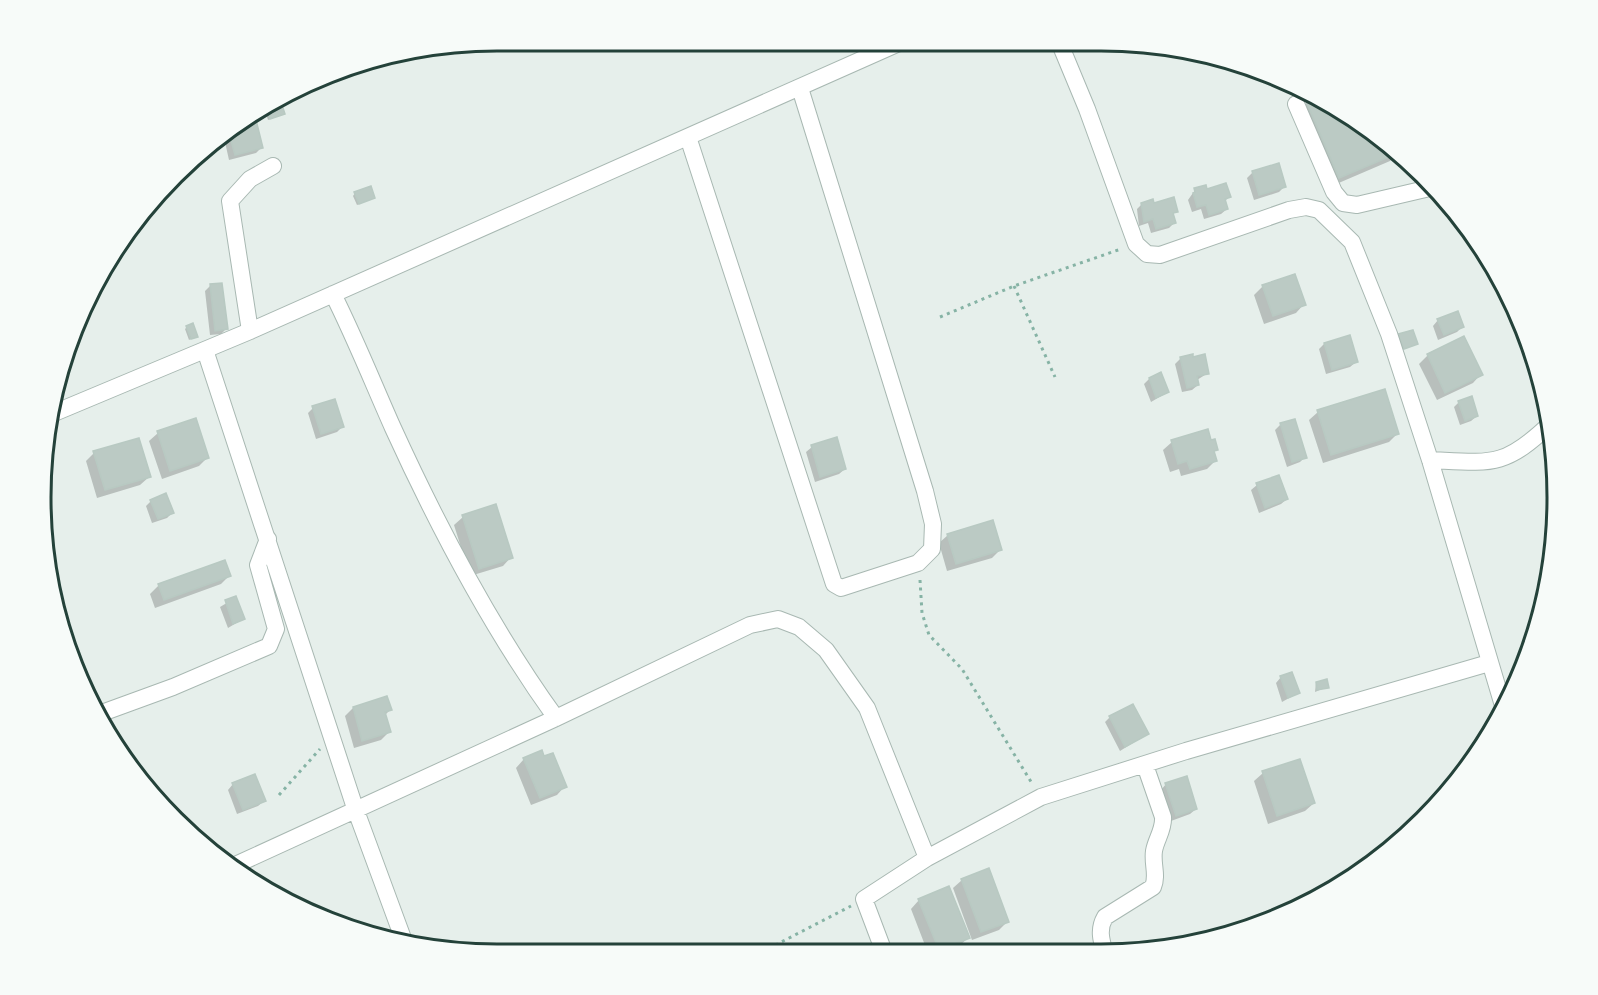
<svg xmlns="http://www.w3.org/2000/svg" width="1598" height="995" viewBox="0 0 1598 995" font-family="'Sofia Sans Condensed',sans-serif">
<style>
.shadow{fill:#0003}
.building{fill:#bbcac4;stroke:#b8c9c2;stroke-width:1.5}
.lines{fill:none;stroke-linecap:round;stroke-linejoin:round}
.minor-casing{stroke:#a8b8b2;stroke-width:18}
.path{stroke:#86b3a5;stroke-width:3;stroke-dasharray:3 4.5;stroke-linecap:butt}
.minor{stroke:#fff;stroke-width:16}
.rim{fill:none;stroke:#24423a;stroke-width:3}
</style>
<rect width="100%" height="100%" fill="#e6efeb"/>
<path class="shadow" d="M 1316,99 L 1375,133 L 1377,136 L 1379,135 L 1398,153 L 1390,161 L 1327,188 L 1296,114 L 1307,102 Z
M 279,103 L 283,114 L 268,120 L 265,110 Z
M 253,117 L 261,148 L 256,153 L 229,160 L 223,133 Z
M 1253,172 L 1284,187 L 1279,192 L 1254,200 L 1247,178 Z
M 1195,190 L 1229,197 L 1225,201 L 1227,209 L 1221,214 L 1204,219 L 1201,209 L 1192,212 L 1188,200 Z
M 355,193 L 373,198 L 357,205 L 353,196 Z
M 1142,204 L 1176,211 L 1172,216 L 1174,223 L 1169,228 L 1151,233 L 1148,223 L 1139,226 L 1137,209 Z
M 211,285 L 226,329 L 221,334 L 210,335 L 205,291 Z
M 1263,286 L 1304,304 L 1296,313 L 1264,324 L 1254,295 Z
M 1438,320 L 1462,327 L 1457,332 L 1438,340 L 1433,326 Z
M 187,327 L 196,336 L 189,340 L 185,329 Z
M 1399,336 L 1416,344 L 1402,350 L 1397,338 Z
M 1324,344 L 1356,362 L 1350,367 L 1326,374 L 1319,349 Z
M 1428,355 L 1481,374 L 1473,383 L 1437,400 L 1419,364 Z
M 1181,358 L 1208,373 L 1197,380 L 1198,385 L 1192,390 L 1182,392 L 1175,364 Z
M 1149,379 L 1168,392 L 1151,402 L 1144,384 Z
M 1459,402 L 1477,416 L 1471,421 L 1460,425 L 1454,407 Z
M 313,408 L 342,427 L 337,432 L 316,439 L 308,413 Z
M 1318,412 L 1398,433 L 1389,442 L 1323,463 L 1309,420 Z
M 1294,421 L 1305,457 L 1300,462 L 1287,467 L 1275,430 L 1280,425 Z
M 158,433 L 207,458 L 199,466 L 162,479 L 149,441 Z
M 1172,442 L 1210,442 L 1217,449 L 1213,453 L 1216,460 L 1207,469 L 1181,476 L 1179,469 L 1170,472 L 1163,450 Z
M 812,447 L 845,469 L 839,474 L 815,482 L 806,452 Z
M 94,453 L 149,477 L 140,485 L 97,498 L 86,461 Z
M 1278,477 L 1287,499 L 1281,504 L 1259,513 L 1251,490 L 1257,485 Z
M 151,501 L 172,513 L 167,518 L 152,523 L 146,506 Z
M 463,517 L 511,557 L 503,566 L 470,576 L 454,525 Z
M 948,535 L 1000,550 L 992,558 L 947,571 L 939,543 Z
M 229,576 L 221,584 L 155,608 L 150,594 L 159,585 Z
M 235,598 L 243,619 L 228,628 L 220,607 Z
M 1281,677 L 1298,693 L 1282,702 L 1276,683 Z
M 1316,683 L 1327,687 L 1315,692 Z
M 353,708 L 390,710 L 384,716 L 389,732 L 381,740 L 354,748 L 345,716 Z
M 1110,717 L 1147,734 L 1120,751 L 1105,722 Z
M 524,759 L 565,786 L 557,795 L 531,805 L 516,768 Z
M 1263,773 L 1314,803 L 1305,811 L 1268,824 L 1254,781 Z
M 233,784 L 264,801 L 258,806 L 237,814 L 228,790 Z
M 1166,784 L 1196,809 L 1190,814 L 1171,821 L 1161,790 Z
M 962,880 L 1007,922 L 999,930 L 972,940 L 953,888 Z
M 919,900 L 968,938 L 959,946 L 943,953 L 928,953 L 911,909 Z"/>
<path class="building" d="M 1314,98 L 1378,135 L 1398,153 L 1339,178 L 1306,101 Z
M 281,102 L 285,114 L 270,119 L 267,109 Z
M 255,116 L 263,148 L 235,155 L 228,130 Z
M 1279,163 L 1286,187 L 1259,195 L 1252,171 Z
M 1226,183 L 1231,197 L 1225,199 L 1228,209 L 1209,215 L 1206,205 L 1197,207 L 1193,193 L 1195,192 L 1194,188 L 1206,185 L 1207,189 Z
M 371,186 L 375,198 L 359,204 L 354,192 Z
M 1174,197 L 1178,212 L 1173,213 L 1176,223 L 1156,229 L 1153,219 L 1144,222 L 1141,203 L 1153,199 L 1154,203 Z
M 1295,274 L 1306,305 L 1273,316 L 1262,285 Z
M 222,283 L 228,329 L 215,331 L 210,284 Z
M 1458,311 L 1464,327 L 1444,335 L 1437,319 Z
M 193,323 L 198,337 L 191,339 L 186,326 Z
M 1413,330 L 1418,344 L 1404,349 L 1398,334 Z
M 1350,335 L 1358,362 L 1332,370 L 1324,343 Z
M 1464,336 L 1483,375 L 1445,393 L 1427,354 Z
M 1193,354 L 1193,357 L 1205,354 L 1209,374 L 1197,376 L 1199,385 L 1187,388 L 1180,357 Z
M 1161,372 L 1169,392 L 1156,398 L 1149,378 Z
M 1385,389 L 1399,434 L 1331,455 L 1317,410 Z
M 1472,396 L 1478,416 L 1465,421 L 1458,401 Z
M 335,399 L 344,427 L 321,434 L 312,406 Z
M 196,418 L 209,458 L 170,471 L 157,431 Z
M 1295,419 L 1307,458 L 1292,462 L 1280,423 Z
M 1208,429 L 1211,440 L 1215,439 L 1218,450 L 1214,451 L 1217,461 L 1190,469 L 1187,461 L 1178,464 L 1171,440 Z
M 837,437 L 846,469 L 820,477 L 811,445 Z
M 139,438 L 151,477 L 105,490 L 93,451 Z
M 1279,475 L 1288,499 L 1265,508 L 1256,483 Z
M 166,493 L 174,513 L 158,519 L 150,500 Z
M 496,504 L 513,558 L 479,569 L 462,515 Z
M 993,520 L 1002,550 L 956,564 L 947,534 Z
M 225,560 L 231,576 L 164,600 L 158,584 Z
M 236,596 L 245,619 L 233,624 L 225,600 Z
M 64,615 L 70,632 L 63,635 L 60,617 Z
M 1292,672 L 1300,693 L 1288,698 L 1280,676 Z
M 1327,679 L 1329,688 L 1317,690 L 1316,682 Z
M 387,696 L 392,710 L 385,712 L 391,732 L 362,741 L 353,707 Z
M 1133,704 L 1149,734 L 1125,747 L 1109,716 Z
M 542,750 L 544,756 L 553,753 L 567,787 L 540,798 L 523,758 Z
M 1300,759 L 1315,803 L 1277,816 L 1262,771 Z
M 255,774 L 266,801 L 243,810 L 232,783 Z
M 1187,776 L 1197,809 L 1176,816 L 1165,783 Z
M 989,868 L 1009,922 L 981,932 L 961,879 Z
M 949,886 L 970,938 L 939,950 L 918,899 Z"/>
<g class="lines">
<defs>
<path id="minor" d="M 1060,44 L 1087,109 L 1136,244 L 1147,254 L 1160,255 L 1289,210 L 1306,207 L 1319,210 L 1352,242 L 1389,334 L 1430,460 L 1504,709
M 1296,104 L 1334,192 L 1343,203 L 1357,205 L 1434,187
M 688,137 L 834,584 L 841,588 L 918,563 L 932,549 L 933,524 L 925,491 L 800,88
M 333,294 C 355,338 373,383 393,428 C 439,529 491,628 556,718
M 250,331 L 230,201 L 250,179 L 273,166
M 205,350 L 355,808 L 404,941
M 54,413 L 250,331 L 899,43
M 1430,460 C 1491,463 1504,468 1550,424
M 99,714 L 173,687 L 269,646 L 276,629 L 258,565 L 268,539
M 231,867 L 556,718 L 750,625 L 778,619 L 799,627 L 826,650 L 867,708 L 927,858
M 884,952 L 864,899 L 927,858 L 1041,797 L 1186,751 L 1489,663
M 1105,953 C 1101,940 1098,929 1105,917 L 1153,887 C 1158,875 1152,864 1154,851 C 1156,839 1164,830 1163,817 L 1145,765"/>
</defs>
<use href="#minor" class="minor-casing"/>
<path class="path" d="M 1014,286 L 1055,377
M 940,317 L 1014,286 L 1121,249
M 920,580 L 922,613 L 929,635 L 962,669 L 1033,785
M 279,795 L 320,749
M 762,952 L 851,906"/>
<use href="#minor" class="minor"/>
</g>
<path d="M0 0H1598V995H0ZM497 51H1101A446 446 0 0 1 1547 497V498A446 446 0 0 1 1101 944H497A446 446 0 0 1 51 498V497A446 446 0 0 1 497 51Z" fill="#f7fbf9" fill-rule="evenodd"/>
<path class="rim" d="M497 51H1101A446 446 0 0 1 1547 497V498A446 446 0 0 1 1101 944H497A446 446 0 0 1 51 498V497A446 446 0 0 1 497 51Z"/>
</svg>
